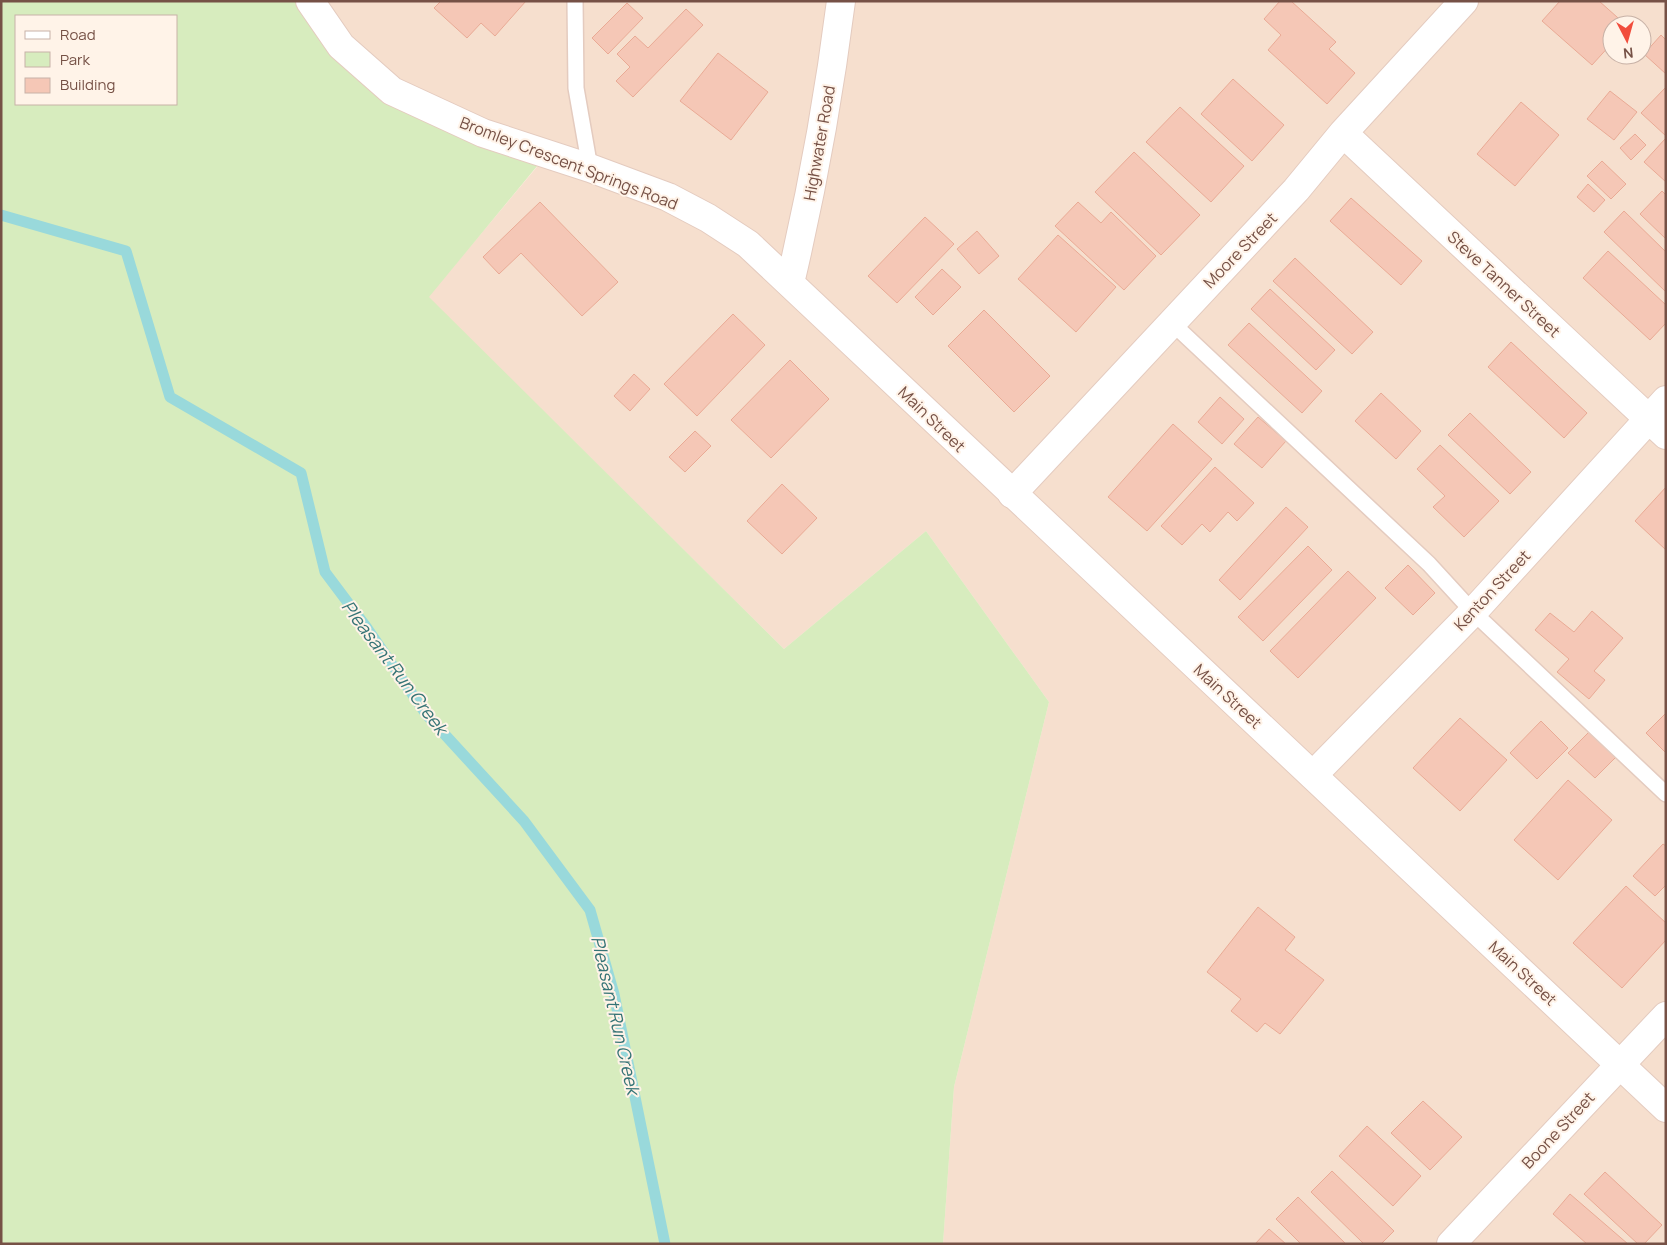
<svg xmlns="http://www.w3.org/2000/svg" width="1667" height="1245" viewBox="0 0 1667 1245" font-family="Manrope,sans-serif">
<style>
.residential{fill:#f6dfce;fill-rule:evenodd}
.green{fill:#d7ecbe;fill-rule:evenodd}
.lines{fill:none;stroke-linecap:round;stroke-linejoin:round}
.stream{stroke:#99d9db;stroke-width:11}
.building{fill:#f5c7b6;stroke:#e9aa95}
.service-casing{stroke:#e4cbbf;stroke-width:18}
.minor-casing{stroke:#e4cbbf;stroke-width:30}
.tertiary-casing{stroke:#e4cbbf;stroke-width:30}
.service{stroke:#fff;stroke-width:15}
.minor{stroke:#fff;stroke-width:28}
.tertiary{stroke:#fff;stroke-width:28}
.labels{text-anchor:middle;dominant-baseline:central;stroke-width:4;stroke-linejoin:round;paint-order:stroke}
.street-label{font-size:16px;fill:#765146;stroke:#fff3e8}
.water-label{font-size:18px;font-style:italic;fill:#367476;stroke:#fff3e8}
</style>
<rect width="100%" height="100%" fill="#feeee0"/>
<path class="residential" d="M 310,1 L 1666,1 L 1666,1244 L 943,1244 L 954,1087 L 1049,702 L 926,531 L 784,649 L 428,297 L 547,155 L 392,91 ZM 1612,25 L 1642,25 L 1642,55 L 1612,55 Z"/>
<path class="green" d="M 1,1 L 314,1 L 392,91 L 547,154 L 429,297 L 784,649 L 926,531 L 1049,702 L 954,1087 L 943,1244 L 1,1244 ZM 16,16 L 176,16 L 176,104 L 16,104 Z"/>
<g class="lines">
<path class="stream" d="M 1,215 L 126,251 L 170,397 L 301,473 L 325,572 L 367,628 L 426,714 L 524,821 L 590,910 L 614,994 L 665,1244"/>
</g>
<path class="building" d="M 441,1 L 526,1 L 495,36 L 481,23 L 467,38 L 434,8 Z
M 1280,1 L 1291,1 L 1336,42 L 1329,49 L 1355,73 L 1327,104 L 1268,50 L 1281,35 L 1264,19 Z
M 1560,1 L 1599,1 L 1626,25 L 1612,25 L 1612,43 L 1592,65 L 1542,21 Z
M 627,3 L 643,18 L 608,54 L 592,38 Z
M 686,9 L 703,25 L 633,97 L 616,81 L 630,67 L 617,54 L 635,36 L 648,48 Z
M 1661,35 L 1666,40 L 1666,74 L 1644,54 Z
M 718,53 L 768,92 L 731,140 L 680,101 Z
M 1233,79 L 1284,125 L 1252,161 L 1201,114 Z
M 1665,88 L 1666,89 L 1666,136 L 1641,113 Z
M 1610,91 L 1637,112 L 1614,140 L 1587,119 Z
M 1521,102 L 1559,135 L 1515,186 L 1477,154 Z
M 1180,107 L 1244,166 L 1211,202 L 1146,142 Z
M 1635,134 L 1646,145 L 1631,160 L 1620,148 Z
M 1665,139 L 1666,140 L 1666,182 L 1644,162 Z
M 1134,152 L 1200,215 L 1161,255 L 1095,192 Z
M 1602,161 L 1626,184 L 1611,199 L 1587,176 Z
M 1588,184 L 1605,200 L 1594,212 L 1577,197 Z
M 1662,191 L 1666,195 L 1666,239 L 1640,214 Z
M 1351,198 L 1422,261 L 1401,285 L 1330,221 Z
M 540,202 L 618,282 L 582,316 L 521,253 L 499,274 L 483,257 Z
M 1078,202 L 1101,223 L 1111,212 L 1156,256 L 1124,290 L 1055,226 Z
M 1624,211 L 1666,252 L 1666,292 L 1604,232 Z
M 925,217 L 954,244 L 897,303 L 868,276 Z
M 977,231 L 999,256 L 979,274 L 957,249 Z
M 1058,235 L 1116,287 L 1076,332 L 1018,279 Z
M 1608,251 L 1666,305 L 1666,323 L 1650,340 L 1583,278 Z
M 1295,258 L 1373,332 L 1352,354 L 1273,281 Z
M 942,269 L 961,287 L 933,315 L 915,297 Z
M 1270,289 L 1335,350 L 1316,370 L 1251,309 Z
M 984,310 L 1050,376 L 1014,412 L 948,346 Z
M 733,314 L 765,345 L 697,416 L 664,384 Z
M 1249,323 L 1322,391 L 1302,413 L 1228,345 Z
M 1511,342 L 1587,413 L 1564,438 L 1488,367 Z
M 790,360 L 829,399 L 771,458 L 731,420 Z
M 634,374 L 650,389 L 630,411 L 614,396 Z
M 1381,393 L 1421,431 L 1396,459 L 1355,421 Z
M 1220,397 L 1244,419 L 1222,444 L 1198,422 Z
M 1470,413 L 1531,472 L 1510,494 L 1448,435 Z
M 1258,417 L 1286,441 L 1262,468 L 1234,444 Z
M 1173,424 L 1212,459 L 1147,531 L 1108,497 Z
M 695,431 L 711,446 L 685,472 L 669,457 Z
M 1440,445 L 1499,501 L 1464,537 L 1433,507 L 1445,496 L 1417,469 Z
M 1215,467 L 1254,503 L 1237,521 L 1228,512 L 1210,532 L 1202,524 L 1182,545 L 1161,526 Z
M 782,484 L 817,518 L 782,554 L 747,521 Z
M 1666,487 L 1666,550 L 1635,521 Z
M 1286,507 L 1308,527 L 1240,600 L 1219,580 Z
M 1308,546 L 1332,570 L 1263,641 L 1238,617 Z
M 1408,565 L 1435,593 L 1413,615 L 1385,588 Z
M 1348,571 L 1376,598 L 1298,678 L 1270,651 Z
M 1592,611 L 1623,638 L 1594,671 L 1605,680 L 1589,699 L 1557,672 L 1569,659 L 1535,630 L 1550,613 L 1574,632 Z
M 1666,713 L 1666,753 L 1646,733 Z
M 1460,718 L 1507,760 L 1460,811 L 1413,768 Z
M 1541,721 L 1568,748 L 1537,779 L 1510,753 Z
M 1591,730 L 1617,756 L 1595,778 L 1568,753 Z
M 1568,780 L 1612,820 L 1558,880 L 1514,840 Z
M 1663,844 L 1666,846 L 1666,885 L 1655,896 L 1633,876 Z
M 1626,886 L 1666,923 L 1666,940 L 1622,988 L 1573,943 Z
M 1258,907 L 1295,937 L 1285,950 L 1324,980 L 1280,1034 L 1265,1023 L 1257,1032 L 1231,1011 L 1241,999 L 1207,972 Z
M 1423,1101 L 1462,1137 L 1430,1170 L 1391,1133 Z
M 1367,1126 L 1421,1176 L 1393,1206 L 1339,1156 Z
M 1332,1171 L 1394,1231 L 1381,1244 L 1364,1244 L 1311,1192 Z
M 1605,1172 L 1662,1225 L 1644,1244 L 1638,1244 L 1584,1194 Z
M 1570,1194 L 1628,1244 L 1587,1244 L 1553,1214 Z
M 1298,1197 L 1346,1244 L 1301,1244 L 1276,1219 Z
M 1269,1229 L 1286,1244 L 1255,1244 Z"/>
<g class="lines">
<defs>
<path id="service" d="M 575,1 L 576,88 L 590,168
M 1171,322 L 1429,564 L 1473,612 L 1666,794"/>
<path id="minor" d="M 1343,133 L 1666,435
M 1012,494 L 1296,190 L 1343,133 L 1464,1
M 1313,775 L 1473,612 L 1666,400
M 1451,1244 L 1666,1016"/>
<path id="tertiary" d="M 310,1 L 341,46 L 392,91 L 483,133 L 590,168 L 668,197 L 708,218 L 748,244 L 1666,1108
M 790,283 C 812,190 829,96 841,1"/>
</defs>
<use href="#service" class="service-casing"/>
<use href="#minor" class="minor-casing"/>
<use href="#tertiary" class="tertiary-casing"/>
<use href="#service" class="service"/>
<use href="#minor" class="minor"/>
<use href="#tertiary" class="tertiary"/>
</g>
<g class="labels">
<g class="street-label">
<text transform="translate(819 143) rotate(-80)">Highwater Road</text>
<text transform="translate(569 163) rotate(21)">Bromley Crescent Springs Road</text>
<text transform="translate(1240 250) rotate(-46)">Moore Street</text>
<text transform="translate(1504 284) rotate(43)">Steve Tanner Street</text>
<text transform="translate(932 419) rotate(44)">Main Street</text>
<text transform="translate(1492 590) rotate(-47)">Kenton Street</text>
<text transform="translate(1228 696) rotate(43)">Main Street</text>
<text transform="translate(1523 973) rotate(43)">Main Street</text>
<text transform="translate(1558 1130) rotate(-47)">Boone Street</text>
</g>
<g class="water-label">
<text transform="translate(395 667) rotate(53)">Pleasant Run Creek</text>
<text transform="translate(616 1015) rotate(77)">Pleasant Run Creek</text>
</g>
</g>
<rect width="1667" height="1245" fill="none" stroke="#765146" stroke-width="5"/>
<rect x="15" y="15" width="162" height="90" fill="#fff3e8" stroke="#c8b2a7"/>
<rect x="25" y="31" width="25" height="8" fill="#ffffff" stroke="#c8b2a7"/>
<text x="60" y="40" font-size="15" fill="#765146">Road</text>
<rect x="25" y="52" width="25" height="15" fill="#d7ecbe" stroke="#c8b2a7"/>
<text x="60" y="65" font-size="15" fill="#765146">Park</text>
<rect x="25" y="78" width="25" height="15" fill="#f5c7b6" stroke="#c8b2a7"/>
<text x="60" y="90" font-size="15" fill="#765146">Building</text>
<g transform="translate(1627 40) rotate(174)"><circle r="24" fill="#fff3e8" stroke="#c8b2a7"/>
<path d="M0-4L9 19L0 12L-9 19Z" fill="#f14d3c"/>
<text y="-8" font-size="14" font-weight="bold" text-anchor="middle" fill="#765146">N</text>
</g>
</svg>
